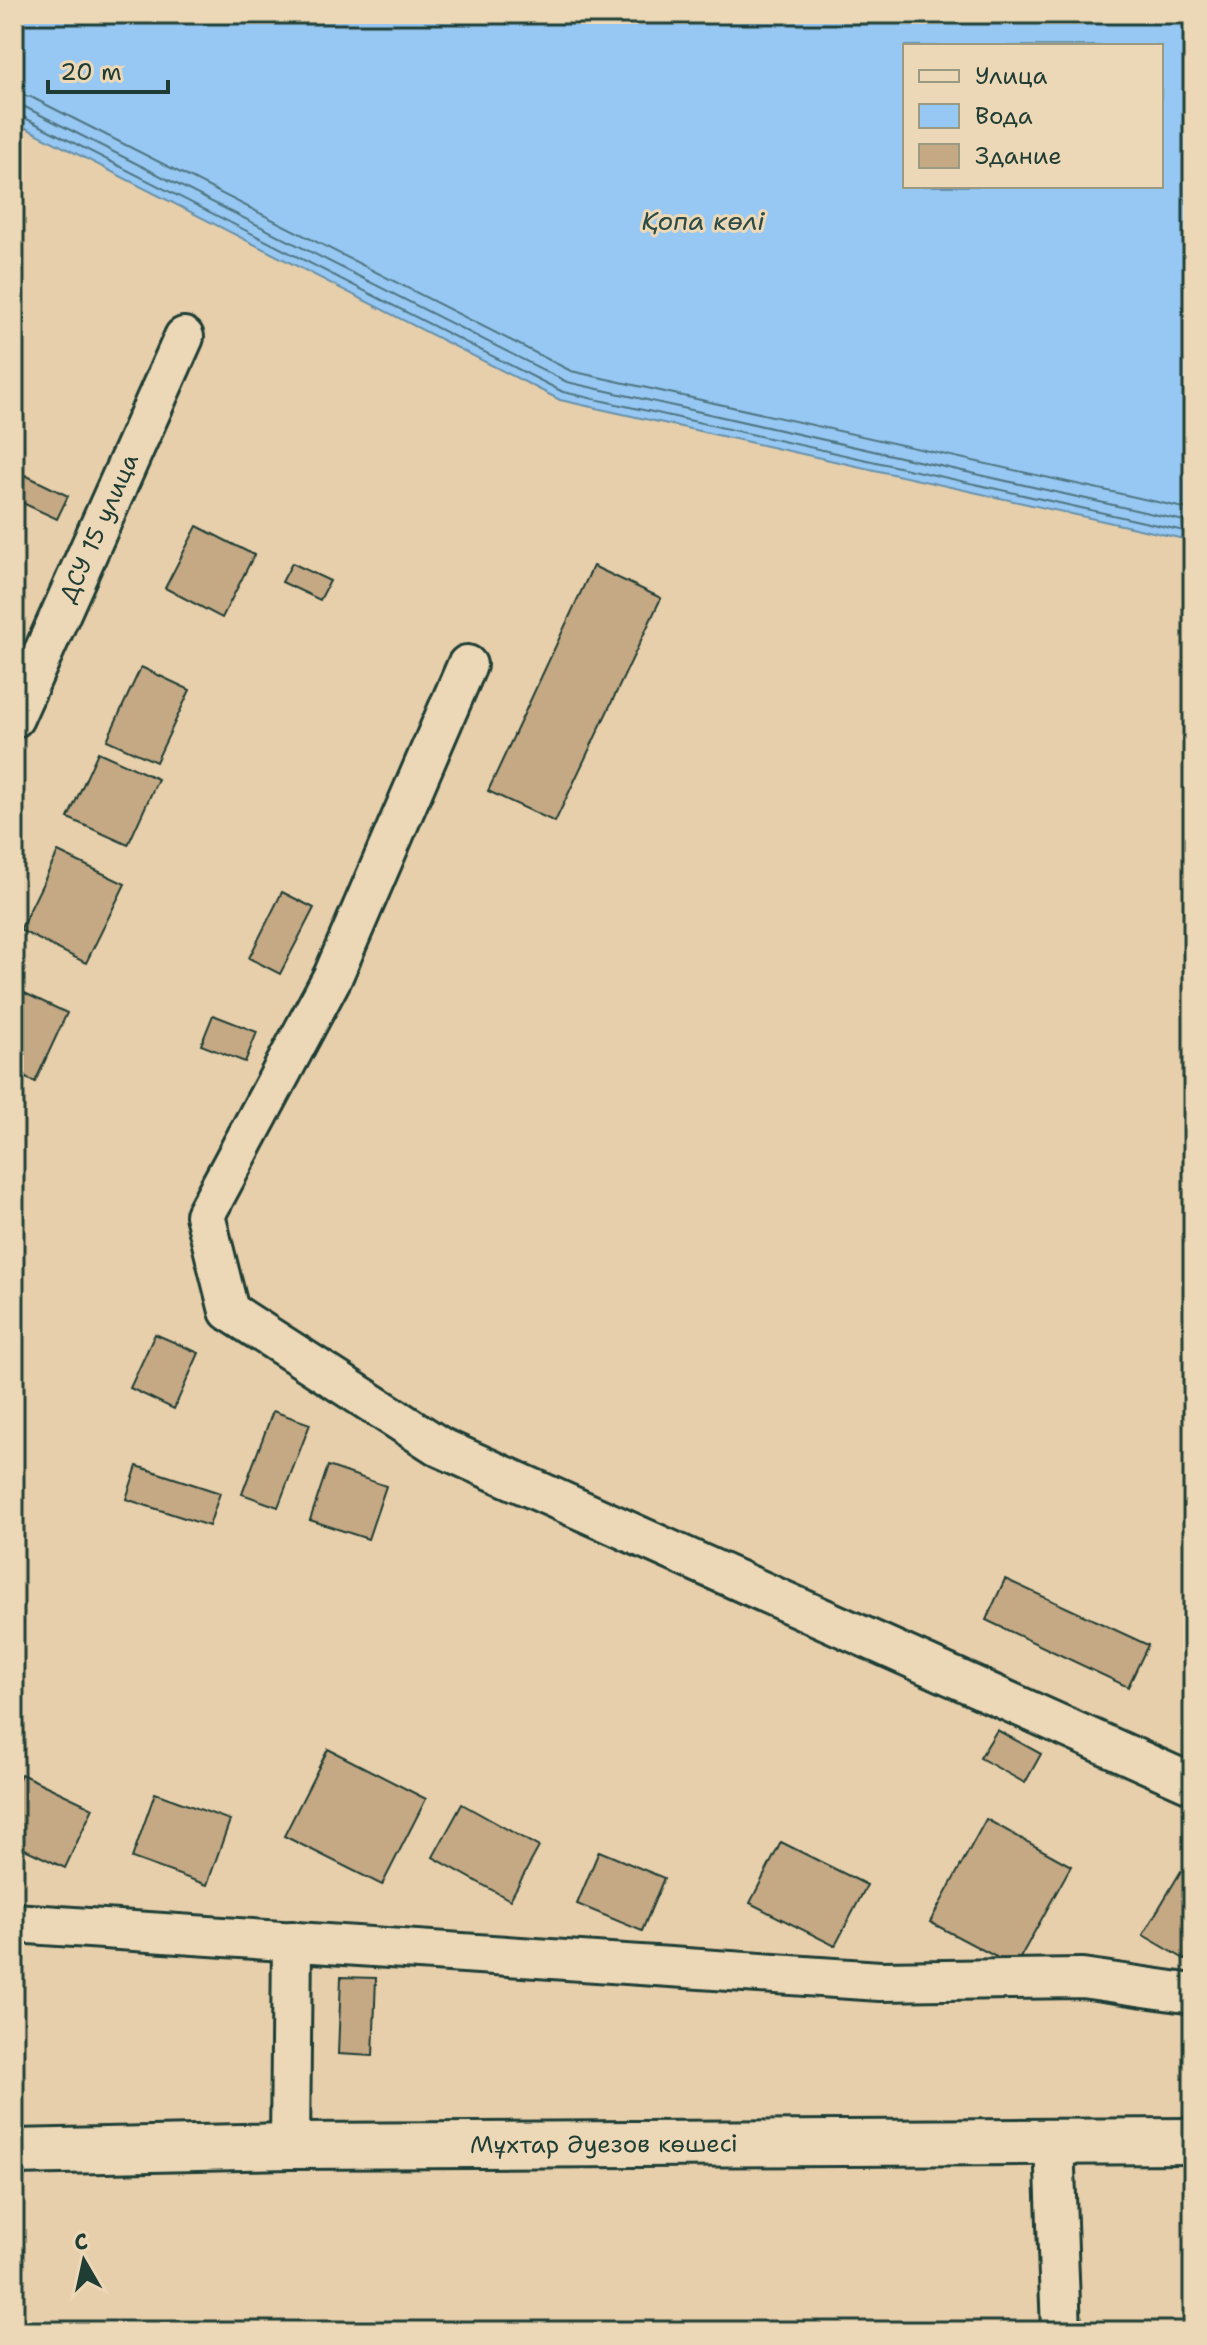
<svg xmlns="http://www.w3.org/2000/svg" width="1207" height="2345" viewBox="0 0 1207 2345" font-family="'Shantell Sans',sans-serif">
<style>
.water{fill:#97c8f3;stroke:#6790a7;stroke-width:2;fill-rule:evenodd}
.lines{fill:none;stroke-linecap:round;stroke-linejoin:round}
.shore{stroke:#4f7580;stroke-width:2}
.building{fill:#c5a884;stroke:#1f3d34;stroke-width:2}
.minor-casing{stroke:#1f3d34;stroke-width:44}
.major-casing{stroke:#1f3d34;stroke-width:50}
.minor{stroke:#ecd8b6;stroke-width:38}
.major{stroke:#ecd8b6;stroke-width:44}
.labels{text-anchor:middle;dominant-baseline:central;stroke-width:6;stroke-linejoin:round;paint-order:stroke}
.street-label{font-size:24px;fill:#1f3d34;stroke:#ecd8b6}
.water-label{font-size:26px;font-style:italic;fill:#2b4b47;stroke:#ecd8b6}
</style>
<rect width="100%" height="100%" fill="#e8cfab"/>
<filter id="ink" filterUnits="userSpaceOnUse"><feTurbulence type="fractalNoise" baseFrequency=".0125" numOctaves="2"/><feDisplacementMap in="SourceGraphic" scale="16" xChannelSelector="R" yChannelSelector="G"/><feConvolveMatrix kernelMatrix="1 2 1 2 8 2 1 2 1" color-interpolation-filters="sRGB"/></filter>
<g filter="url(#ink)">
<path class="water" d="M 14,14 L 1193,14 L 1193,541 L 560,400 L 14,122 ZM 905,46 L 1161,46 L 1161,186 L 905,186 Z"/>
<g class="lines">
<path class="shore" d="M 14,93 L 31,97 L 571,371 L 1193,510
M 14,105 L 25,107 L 567,382 L 1193,523
M 14,115 L 21,116 L 563,392 L 1193,533"/>
</g>
<path class="building" d="M 25,475 L 68,496 L 57,519 L 14,499 Z
M 197,526 L 254,555 L 222,618 L 165,588 Z
M 292,563 L 330,581 L 320,600 L 282,582 Z
M 593,566 L 661,598 L 555,822 L 488,791 Z
M 141,667 L 190,690 L 156,762 L 107,740 Z
M 98,752 L 158,779 L 128,845 L 68,818 Z
M 58,852 L 125,884 L 86,963 L 20,930 Z
M 282,892 L 314,908 L 280,974 L 249,958 Z
M 14,988 L 67,1013 L 35,1082 L 14,1073 Z
M 213,1015 L 257,1032 L 245,1062 L 201,1045 Z
M 155,1334 L 199,1353 L 174,1409 L 130,1388 Z
M 273,1411 L 310,1424 L 278,1507 L 242,1494 Z
M 137,1466 L 220,1493 L 209,1526 L 126,1499 Z
M 328,1466 L 386,1486 L 368,1539 L 310,1520 Z
M 1005,1579 L 1148,1645 L 1128,1687 L 986,1620 Z
M 997,1730 L 1041,1754 L 1025,1783 L 980,1758 Z
M 328,1749 L 426,1799 L 382,1885 L 284,1836 Z
M 21,1774 L 93,1808 L 65,1868 L 14,1844 L 14,1790 Z
M 155,1793 L 230,1820 L 207,1885 L 132,1858 Z
M 462,1804 L 539,1847 L 510,1900 L 433,1857 Z
M 986,1819 L 1071,1866 L 1015,1967 L 930,1922 Z
M 781,1842 L 867,1885 L 835,1946 L 750,1903 Z
M 599,1851 L 664,1878 L 642,1931 L 577,1904 Z
M 1181,1871 L 1193,1878 L 1193,1964 L 1143,1935 Z
M 341,1977 L 376,1978 L 373,2056 L 338,2054 Z"/>
<g class="lines">
<defs>
<g id="minor">
<path d="M 467,665 L 333,976 L 205,1215 L 229,1311 L 440,1447 L 1193,1784"/>
<path id="s1" d="M 14,718 L 184,337"/>
<path d="M 14,1923 L 880,1981 L 1082,1978 L 1193,1994"/>
<path d="M 1054,2142 L 1061,2331"/>
<path d="M 290,2146 L 292,1941"/>
</g>
<g id="major">
<path id="s2" d="M 14,2152 L 290,2146 L 1193,2141"/>
</g>
</defs>
<use href="#minor" class="minor-casing"/>
<use href="#major" class="major-casing"/>
<use href="#minor" class="minor"/>
<use href="#major" class="major"/>
</g>
</g>
<g class="labels">
<g class="street-label">
<text stroke="none"><textPath href="#s1" startOffset="208">ДСУ 15 улица</textPath></text>
<text stroke="none"><textPath href="#s2" startOffset="590">Мұхтар Әуезов көшесі</textPath></text>
</g>
<g class="water-label">
<text x="703" y="220">Қопа көлі</text>
</g>
</g>
<rect width="1207" height="2345" fill="none" stroke="#ecd8b6" stroke-width="48"/>
<rect x="24" y="24" width="1159" height="2297" fill="none" stroke="#1f3d34" stroke-width="3" filter="url(#ink)"/>
<rect x="903" y="44" width="260" height="144" fill="#ecd8b6" stroke="#9a9a82" stroke-width="2"/>
<rect x="919" y="70" width="40" height="12" fill="#ecd8b6" stroke="#9a9a82" stroke-width="2"/>
<text x="975" y="84" font-size="24" fill="#1f3d34">Улица</text>
<rect x="919" y="104" width="40" height="24" fill="#97c8f3" stroke="#9a9a82" stroke-width="2"/>
<text x="975" y="124" font-size="24" fill="#1f3d34">Вода</text>
<rect x="919" y="144" width="40" height="24" fill="#c5a884" stroke="#9a9a82" stroke-width="2"/>
<text x="975" y="164" font-size="24" fill="#1f3d34">Здание</text>
<g transform="translate(84 2261) rotate(351)" stroke="#ecd8b6" stroke-width="6" paint-order="stroke">
<path d="M0-6L14 30L0 20L-14 30Z" fill="#1f3d34"/>
<text y="-12" font-size="22" font-weight="bold" text-anchor="middle" fill="#1f3d34">С</text>
</g>
<path d="M48 80v12h120v-12" fill="none" stroke="#1f3d34" stroke-width="4"/>
<text x="60" y="80" font-size="24" fill="#1f3d34" stroke="#ecd8b6" stroke-width="6" paint-order="stroke">20 m</text>
</svg>
